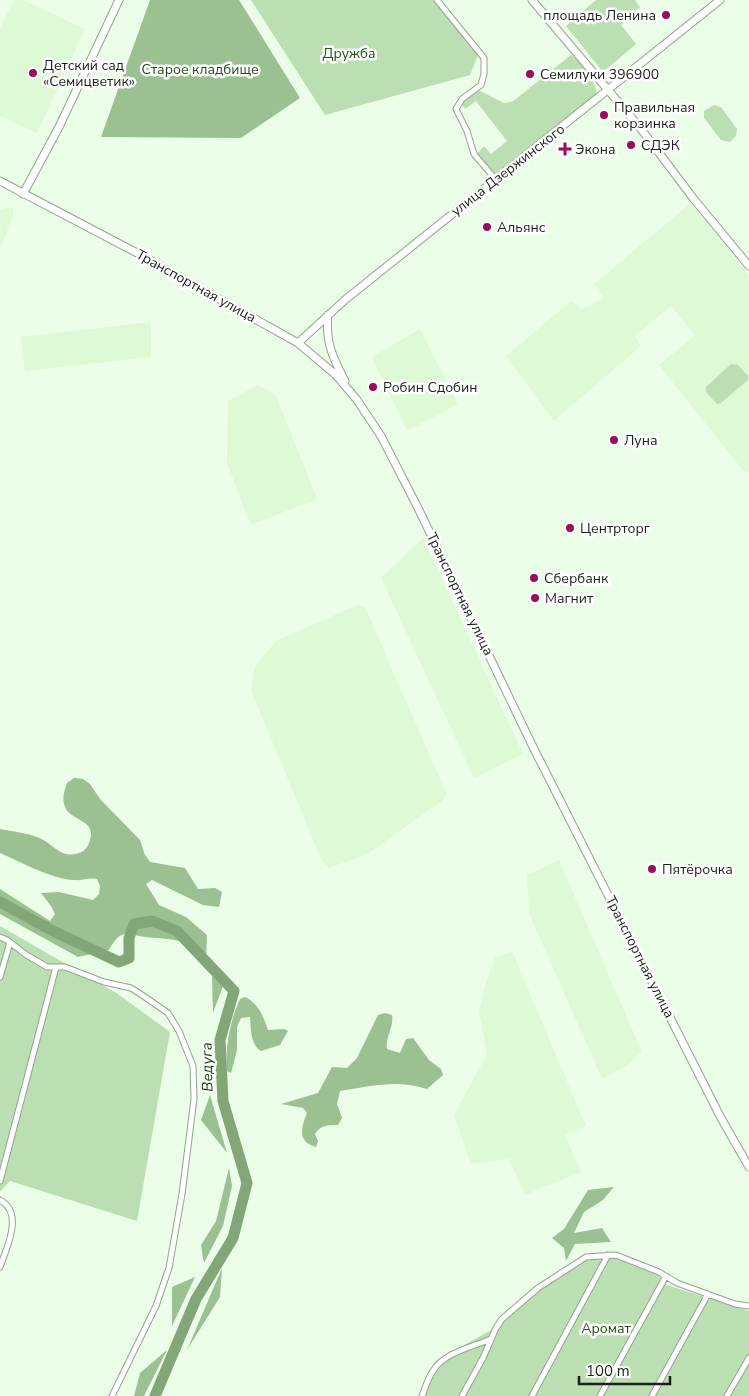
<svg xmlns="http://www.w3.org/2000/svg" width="749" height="1396" viewBox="0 0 749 1396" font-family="'Nunito Sans',sans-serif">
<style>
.built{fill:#def9d6}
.green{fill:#bbdeb2}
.forest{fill:#9bc091}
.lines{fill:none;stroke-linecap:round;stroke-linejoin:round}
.river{stroke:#82a678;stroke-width:11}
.street-casing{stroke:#90a58b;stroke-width:7}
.secondary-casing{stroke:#90a58b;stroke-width:9}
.street{stroke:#fff;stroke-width:5}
.secondary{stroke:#fff;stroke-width:7}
.poi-dot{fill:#9b0b5a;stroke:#fff;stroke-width:2}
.labels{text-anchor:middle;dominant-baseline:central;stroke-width:5;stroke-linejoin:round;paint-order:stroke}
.poi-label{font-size:14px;fill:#1a2218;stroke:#fff;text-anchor:start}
.park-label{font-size:14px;fill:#215011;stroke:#fff}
.street-label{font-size:14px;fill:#1a2218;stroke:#fff}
.water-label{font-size:15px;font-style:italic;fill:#113505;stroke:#fff}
</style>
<rect width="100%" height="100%" fill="#ebfee7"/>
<path class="built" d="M 14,0 L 23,0 L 85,29 L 37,133 L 0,116 L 0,29 Z
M 691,203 L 749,276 L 749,470 L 745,473 L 659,365 L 695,335 L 671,306 L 635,336 L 641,346 L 554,421 L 506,356 L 571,301 L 582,309 L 604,298 L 594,284 Z
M 13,207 L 13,216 L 0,249 L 0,210 Z
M 151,322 L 151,357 L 25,371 L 21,337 Z
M 420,329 L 458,404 L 407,431 L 372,357 Z
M 258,385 L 275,394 L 317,499 L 251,525 L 227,463 L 228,401 Z
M 423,538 L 523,754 L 474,778 L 381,578 Z
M 357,605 L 365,607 L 447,795 L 442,801 L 366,855 L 328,868 L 321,859 L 251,690 L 255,666 L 276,641 Z
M 559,860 L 642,1052 L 626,1066 L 602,1079 L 529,913 L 527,875 Z
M 512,951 L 586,1126 L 565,1135 L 581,1172 L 525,1195 L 509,1159 L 471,1164 L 454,1115 L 487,1054 L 479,1011 L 485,985 L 495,958 Z"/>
<path class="green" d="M 251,0 L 433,0 L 478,55 L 470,75 L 325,115 Z
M 596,0 L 635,0 L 640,7 L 621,25 L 636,44 L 603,72 L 566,26 Z
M 571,55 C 581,62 600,85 596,97 L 498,174 L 492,174 L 476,155 L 484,146 L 491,154 L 507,141 L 476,101 L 465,109 L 462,105 L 462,100 L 478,90 L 504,103 L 512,102 Z
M 714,105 L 721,107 L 737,129 L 736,136 L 730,142 L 721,140 L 704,118 L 704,111 Z
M 731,364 L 738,365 L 748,376 L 748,380 L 721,403 L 717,404 L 706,392 L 706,387 Z
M 0,926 L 118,994 L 170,1032 L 137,1221 L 10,1181 L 0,1192 Z
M 615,1258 L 658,1275 L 667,1285 L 749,1311 L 749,1396 L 424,1396 L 434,1373 L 464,1345 L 493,1329 L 538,1291 L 585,1260 Z"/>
<path class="forest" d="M 150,0 L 239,0 L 300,98 L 241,138 L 101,137 Z
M 74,778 L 83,779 L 90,784 L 100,799 L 140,840 L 145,855 L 150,862 L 185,868 L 198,889 L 215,888 L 222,892 L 219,907 L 203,905 L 152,880 L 146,884 L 159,905 L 186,917 L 207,935 L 206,958 C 191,936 163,940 139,936 C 134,935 129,931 124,934 C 116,937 113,943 109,950 L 78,957 L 0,914 L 0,889 L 50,921 L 55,914 L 51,906 L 41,893 L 59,892 L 93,900 L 99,894 L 100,886 L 97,879 C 88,877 82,881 74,880 C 51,879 21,862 0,853 L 0,829 C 14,832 33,833 45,841 C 54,847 63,857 75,854 C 82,853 87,849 89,843 C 98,820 74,822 66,809 C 61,800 64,792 67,783 Z
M 212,976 L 223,986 L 213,1013 Z
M 245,997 C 259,1004 263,1016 268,1030 L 284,1029 L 288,1031 L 280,1045 L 261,1051 C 250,1044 251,1029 250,1017 L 241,1018 L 237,1027 L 237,1050 L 231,1073 L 227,1071 C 225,1048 230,1020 240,999 Z
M 385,1013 L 392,1015 C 394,1028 385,1037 387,1049 L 400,1053 L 406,1039 L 413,1038 L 429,1060 L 441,1069 L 443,1075 L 427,1089 C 398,1079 370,1086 340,1091 L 337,1104 L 342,1118 L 338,1125 C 327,1125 321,1125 315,1134 L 318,1141 L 316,1147 C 297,1142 301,1128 307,1113 L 303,1108 L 281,1104 L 318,1093 L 332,1067 L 347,1068 L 357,1058 L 378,1015 Z
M 210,1095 L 227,1153 L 201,1120 Z
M 229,1168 L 232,1186 L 223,1226 L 204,1263 L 201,1245 L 216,1221 Z
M 614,1187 L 603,1200 L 584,1212 L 574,1233 L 602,1228 L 611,1242 L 575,1244 L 566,1261 L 564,1248 L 552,1238 L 564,1229 L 588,1190 Z
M 222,1268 L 220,1297 L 187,1350 Z
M 195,1277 L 172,1326 L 172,1287 Z
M 167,1350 L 144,1396 L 134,1396 L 140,1373 Z"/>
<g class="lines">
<path class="river" d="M 0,902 L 53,931 L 119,962 L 129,958 L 129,938 L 134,924 L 152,921 L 177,931 L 234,991 L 220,1040 L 223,1101 L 247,1183 L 233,1238 L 196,1299 L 155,1396"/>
<defs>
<path id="street" d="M 437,0 L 484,58 L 484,74 L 481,85 L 462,99 L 456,109 L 467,131 L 474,154 L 496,180
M 0,937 L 7,940 L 25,954 L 47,967 L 65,967 L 104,982 L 131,988 L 142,995 L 168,1013 L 179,1031 L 193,1066 L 194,1099 L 182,1194 L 169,1268 L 156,1306 L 112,1396
M 0,977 L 10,942
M 0,1181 L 56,967
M 0,1200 C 24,1213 7,1247 0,1267
M 422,1396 C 425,1388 428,1378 433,1371 C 444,1352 473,1347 491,1339
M 462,1396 L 483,1358 L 496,1328 L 502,1319 L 538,1288 L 586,1257 L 616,1255 L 659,1272 L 677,1283 L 735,1304 L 749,1306
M 532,1396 L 608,1255
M 600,1396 L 666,1276
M 652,1396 L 708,1294
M 727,1396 L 749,1358"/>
<path id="secondary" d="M 532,0 L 641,129 L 693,198 L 749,266
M 0,181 L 139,254 L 298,343 L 336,375 L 357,400 L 381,436 L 418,508 L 533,747 L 721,1118 L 749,1167
M 23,194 L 59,127 L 119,0
M 328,315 C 325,342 333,358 345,381
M 298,343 L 346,299 L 720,0"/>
</defs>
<use href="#street" class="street-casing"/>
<use href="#secondary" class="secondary-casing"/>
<use href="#street" class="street"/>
<use href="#secondary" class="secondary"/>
</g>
<g class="poi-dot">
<circle cx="666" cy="15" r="5"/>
<circle cx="33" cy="73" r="5"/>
<circle cx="530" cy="74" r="5"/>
<circle cx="604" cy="115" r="5"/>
<circle cx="631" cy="145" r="5"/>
<path d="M562.5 141.5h5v5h5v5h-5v5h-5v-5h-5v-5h5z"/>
<circle cx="487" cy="227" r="5"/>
<circle cx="373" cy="387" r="5"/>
<circle cx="614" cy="440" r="5"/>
<circle cx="570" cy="528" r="5"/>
<circle cx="534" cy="578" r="5"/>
<circle cx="535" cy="598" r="5"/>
<circle cx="652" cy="869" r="5"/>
</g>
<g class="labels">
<g class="poi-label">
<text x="656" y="15" text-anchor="end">площадь Ленина</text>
<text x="43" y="65">Детский сад<tspan x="43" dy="16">«Семицветик»</tspan></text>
<text x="540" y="74">Семилуки 396900</text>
<text x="614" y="107">Правильная<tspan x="614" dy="16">корзинка</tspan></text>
<text x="641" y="145">СДЭК</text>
<text x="575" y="149">Экона</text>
<text x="497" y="227">Альянс</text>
<text x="383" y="387">Робин Сдобин</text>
<text x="624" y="440">Луна</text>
<text x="580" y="528">Центрторг</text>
<text x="544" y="578">Сбербанк</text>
<text x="545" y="598">Магнит</text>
<text x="662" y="869">Пятёрочка</text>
</g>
<g class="park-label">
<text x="349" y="53">Дружба</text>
<text x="200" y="69">Старое кладбище</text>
<text x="606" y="1328">Аромат</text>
</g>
<g class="street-label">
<text transform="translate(508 170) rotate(-38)">улица Дзержинского</text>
<text transform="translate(196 286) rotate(29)">Транспортная улица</text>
<text transform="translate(460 594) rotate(64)">Транспортная улица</text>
<text transform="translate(640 957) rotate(63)">Транспортная улица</text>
</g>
<g class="water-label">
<text transform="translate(207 1067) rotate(-91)">Ведуга</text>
</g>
</g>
<path d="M579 1376v8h91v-8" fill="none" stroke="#1a2218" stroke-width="2.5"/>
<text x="586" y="1376" font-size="15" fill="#1a2218" stroke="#ffffff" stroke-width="4" paint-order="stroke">100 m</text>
</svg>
